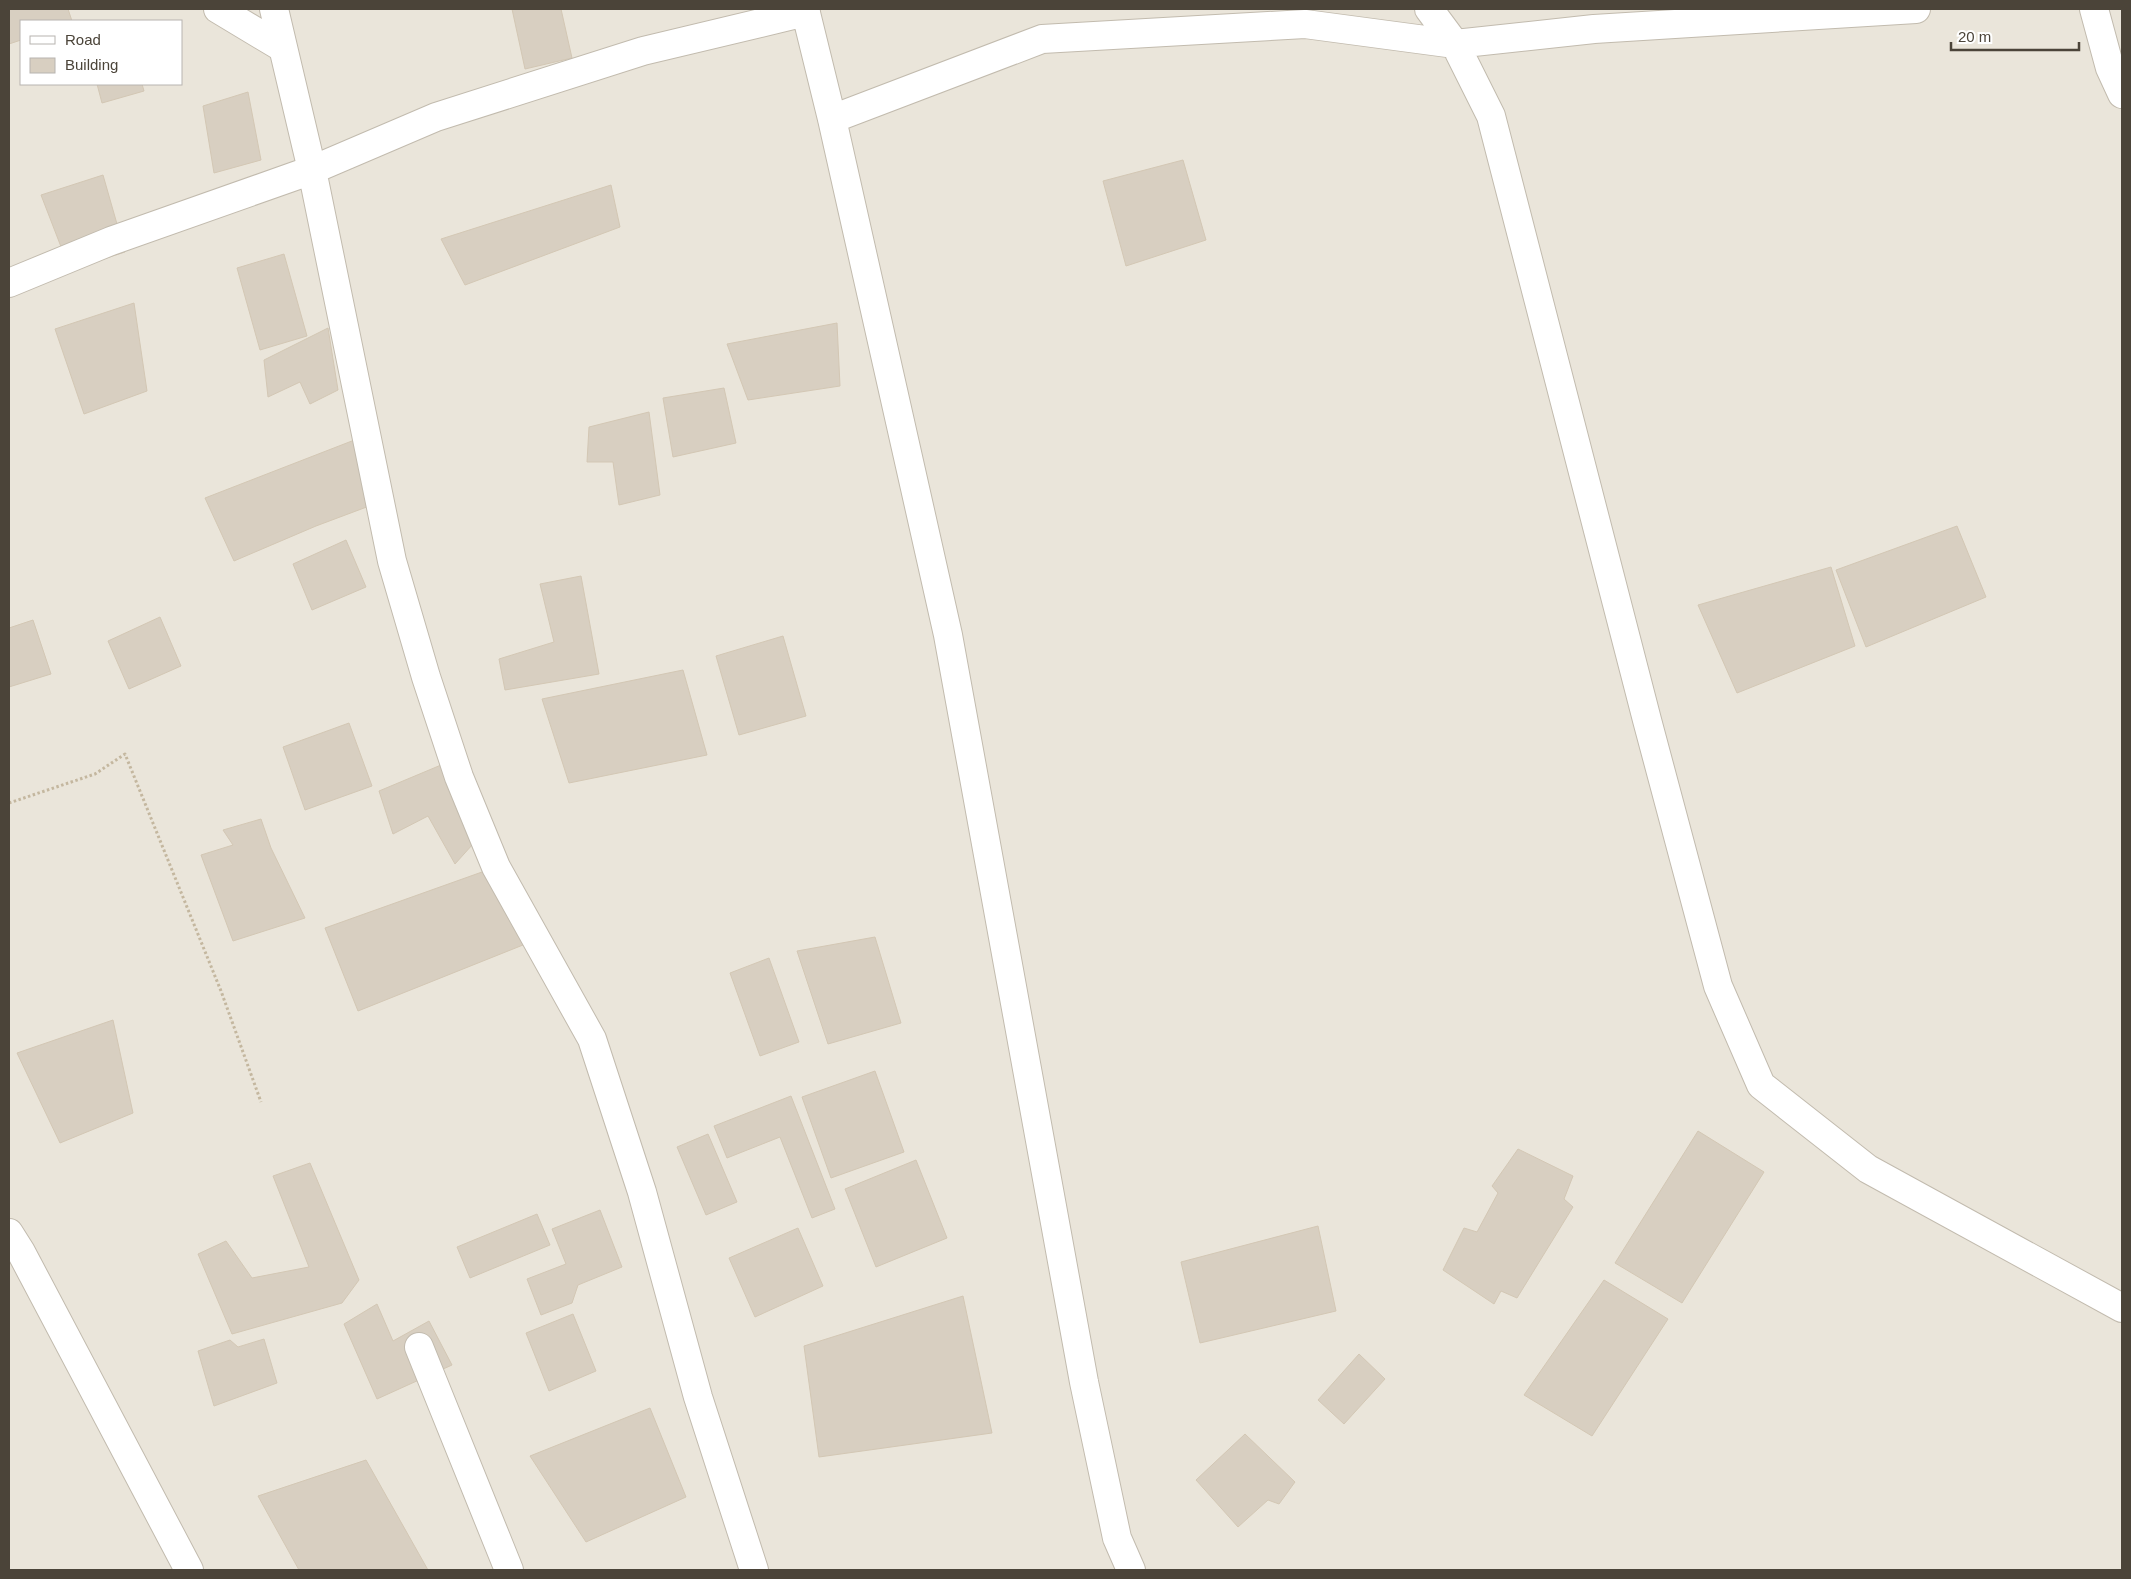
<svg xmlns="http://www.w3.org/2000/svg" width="2131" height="1579" viewBox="0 0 2131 1579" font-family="Arial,sans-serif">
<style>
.residential{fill:#eae5da;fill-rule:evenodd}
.building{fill:#d8cfc1;stroke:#d3c7b4}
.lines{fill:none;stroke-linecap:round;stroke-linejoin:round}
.minor-casing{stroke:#c2bbae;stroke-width:30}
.path{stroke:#c4b79f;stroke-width:3;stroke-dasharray:2.5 2.5;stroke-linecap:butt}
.minor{stroke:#fff;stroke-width:28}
</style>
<rect width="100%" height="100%" fill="#f6f3ec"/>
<path class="residential" d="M 9,9 L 2122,9 L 2122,1570 L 9,1570 ZM 21,21 L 181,21 L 181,84 L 21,84 Z"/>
<path class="building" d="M 9,9 L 68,9 L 72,21 L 21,21 L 21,40 L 9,44 Z
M 512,9 L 561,9 L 572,58 L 525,69 Z
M 97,84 L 142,84 L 144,91 L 102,103 Z
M 248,92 L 261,160 L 214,173 L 203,106 Z
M 1183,160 L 1206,240 L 1126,266 L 1103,181 Z
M 103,175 L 125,252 L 70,270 L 41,195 Z
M 611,185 L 620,227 L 465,285 L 441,239 Z
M 284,254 L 307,336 L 260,350 L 237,268 Z
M 134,303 L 147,391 L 84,414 L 55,329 Z
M 837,323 L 840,386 L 748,400 L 727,344 Z
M 328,328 L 338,390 L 310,404 L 300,382 L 268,397 L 264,360 Z
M 724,388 L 736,443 L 673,457 L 663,398 Z
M 649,412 L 660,495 L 619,505 L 613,462 L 587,462 L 589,427 Z
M 357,439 L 380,502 L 316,526 L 234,561 L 205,498 Z
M 1957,526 L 1986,597 L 1866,647 L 1836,570 Z
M 346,540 L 366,587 L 312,610 L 293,564 Z
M 1831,567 L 1855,646 L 1737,693 L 1698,605 Z
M 581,576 L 599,674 L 505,690 L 499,659 L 554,642 L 540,584 Z
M 160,617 L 181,666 L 129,689 L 108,641 Z
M 33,620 L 51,674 L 9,687 L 9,628 Z
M 783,636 L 806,716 L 739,735 L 716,656 Z
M 683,670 L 707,755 L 569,783 L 542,699 Z
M 349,723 L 372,786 L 305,810 L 283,747 Z
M 453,760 L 482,834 L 455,864 L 428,816 L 393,834 L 379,791 Z
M 261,819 L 271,848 L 305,918 L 233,941 L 201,855 L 233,845 L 223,830 Z
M 496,867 L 523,945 L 358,1011 L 325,928 Z
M 875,937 L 901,1023 L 828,1044 L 797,951 Z
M 769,958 L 799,1042 L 760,1056 L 730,973 Z
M 113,1020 L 133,1113 L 60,1143 L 17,1053 Z
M 875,1071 L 904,1152 L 831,1178 L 802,1097 Z
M 791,1096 L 835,1209 L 812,1218 L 780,1137 L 727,1158 L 714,1126 Z
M 1698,1131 L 1764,1172 L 1682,1303 L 1615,1263 Z
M 708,1134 L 737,1202 L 706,1215 L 677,1147 Z
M 1518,1149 L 1573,1176 L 1564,1199 L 1573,1207 L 1517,1298 L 1501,1291 L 1494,1304 L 1443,1270 L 1464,1228 L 1477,1232 L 1498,1193 L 1492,1186 Z
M 916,1160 L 947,1238 L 876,1267 L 845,1189 Z
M 310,1163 L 359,1280 L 342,1303 L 232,1334 L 198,1254 L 226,1241 L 252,1278 L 309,1267 L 273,1176 Z
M 600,1210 L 622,1267 L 578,1285 L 572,1303 L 541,1315 L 527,1279 L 566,1264 L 552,1229 Z
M 537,1214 L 550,1245 L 470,1278 L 457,1247 Z
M 1318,1226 L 1336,1311 L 1200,1343 L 1181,1262 Z
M 798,1228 L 823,1286 L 755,1317 L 729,1258 Z
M 1604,1280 L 1668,1319 L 1592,1436 L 1524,1395 Z
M 963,1296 L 992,1433 L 819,1457 L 804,1346 Z
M 377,1304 L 393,1341 L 429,1321 L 452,1365 L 377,1399 L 344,1324 Z
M 573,1314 L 596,1371 L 549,1391 L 526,1333 Z
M 264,1339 L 277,1383 L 214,1406 L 198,1351 L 230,1340 L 238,1347 Z
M 1359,1354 L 1385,1379 L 1344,1424 L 1318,1400 Z
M 650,1408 L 686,1497 L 586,1542 L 530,1456 Z
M 1245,1434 L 1295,1482 L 1279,1504 L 1268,1500 L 1238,1527 L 1196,1480 Z
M 366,1460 L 428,1570 L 299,1570 L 258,1496 Z"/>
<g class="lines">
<defs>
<path id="minor" d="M 218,9 L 283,48
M 274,9 L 312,170 L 392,561 L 426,677 L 459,777 L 496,867 L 592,1039 L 642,1192 L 698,1397 L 754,1570
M 805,9 L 832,119 L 948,635 L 1084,1382 L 1117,1538 L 1131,1570
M 1429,9 L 1455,44 L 1491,116 L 1647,720 L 1718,986 L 1761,1085 L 1868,1169 L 2122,1308
M 2094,9 L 2110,68 L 2122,94
M 832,119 L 1042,39 L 1305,24 L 1455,44 L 1594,29 L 1916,9
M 9,283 L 111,241 L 312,170 L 436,117 L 643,51 L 806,12
M 9,1233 L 21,1252 L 189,1570
M 419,1347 L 509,1570"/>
</defs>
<use href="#minor" class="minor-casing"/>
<path class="path" d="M 9,803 L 95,774 L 125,754 L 221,991 L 261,1102"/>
<use href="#minor" class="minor"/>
</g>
<rect width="2131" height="1579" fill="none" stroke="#4b4439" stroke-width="20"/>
<rect x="20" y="20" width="162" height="65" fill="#ffffff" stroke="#b7b4b0"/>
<rect x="30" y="36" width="25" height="8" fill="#ffffff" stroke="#b7b4b0"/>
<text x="65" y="45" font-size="15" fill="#4b4439">Road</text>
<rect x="30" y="58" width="25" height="15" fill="#d8cfc1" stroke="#b7b4b0"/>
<text x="65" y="70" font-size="15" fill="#4b4439">Building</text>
<path d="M1951 42v8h128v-8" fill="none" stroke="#4b4439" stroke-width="2.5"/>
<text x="1958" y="42" font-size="15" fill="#4b4439" stroke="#ffffff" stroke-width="4" paint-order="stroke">20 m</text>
</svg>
